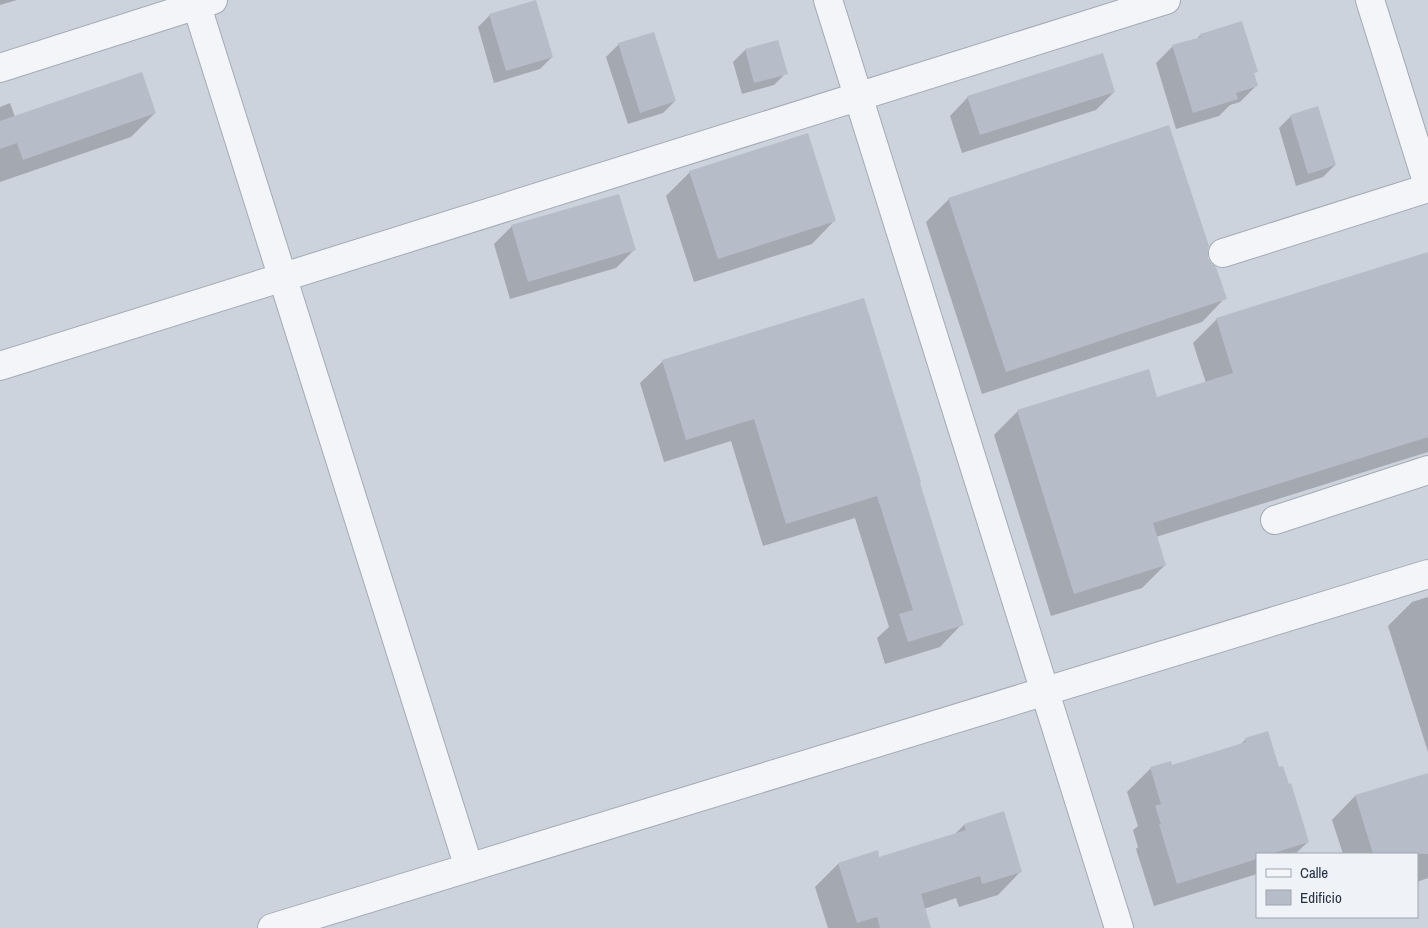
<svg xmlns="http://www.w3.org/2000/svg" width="1428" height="928" viewBox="0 0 1428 928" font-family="'Archivo Narrow',sans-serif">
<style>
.built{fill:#cdd3dd;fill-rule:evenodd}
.shadow{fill:#0003}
.building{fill:#b6bdc9}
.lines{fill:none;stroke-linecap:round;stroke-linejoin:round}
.minor-casing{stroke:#a4abb5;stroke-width:30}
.minor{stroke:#f3f5f8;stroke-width:28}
</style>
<rect width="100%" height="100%" fill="#e0e4ea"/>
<path class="built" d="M 0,0 L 1428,0 L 1428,928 L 0,928 ZM 1257,854 L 1417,854 L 1417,917 L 1257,917 Z"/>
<path class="shadow" d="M 0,0 L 17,0 L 0,5 Z
M 490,15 L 552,57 L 540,69 L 494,83 L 478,27 Z
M 1200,35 L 1256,71 L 1253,74 L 1257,85 L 1240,102 L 1230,105 L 1219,116 L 1176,129 L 1156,63 L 1173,46 L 1197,39 Z
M 778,41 L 786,73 L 774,85 L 742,94 L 733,62 L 745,50 Z
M 619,44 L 675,101 L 663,113 L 628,124 L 606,57 Z
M 1114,92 L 1096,110 L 962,153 L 950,116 L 968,97 Z
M 10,103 L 15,117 L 155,113 L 131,137 L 0,182 L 0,107 Z
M 1291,116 L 1335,165 L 1323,177 L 1296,186 L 1279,128 Z
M 690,172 L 835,220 L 812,244 L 694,282 L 666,196 Z
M 949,199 L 1207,259 L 1225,298 L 1202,322 L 982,394 L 926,222 Z
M 512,226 L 634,250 L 616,268 L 510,299 L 494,244 Z
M 1428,253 L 1428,452 L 1156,537 L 1165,565 L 1142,588 L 1051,616 L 994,435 L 1018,411 L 1156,398 L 1206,383 L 1193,343 L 1217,319 Z
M 663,361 L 919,483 L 962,624 L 940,647 L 885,664 L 877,638 L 889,627 L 855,518 L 763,546 L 731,441 L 664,462 L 640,383 Z
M 1428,597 L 1428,752 L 1388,626 L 1412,602 Z
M 1246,739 L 1279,769 L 1308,842 L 1295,854 L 1257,854 L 1257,874 L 1154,906 L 1136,849 L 1138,847 L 1133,830 L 1138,826 L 1127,792 L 1150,769 L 1170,763 L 1172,767 L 1239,746 Z
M 1428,774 L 1428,878 L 1417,882 L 1417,854 L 1343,854 L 1332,820 L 1355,796 Z
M 964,825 L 1021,871 L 998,895 L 959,907 L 956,898 L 924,909 L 930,928 L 828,928 L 815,887 L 838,864 L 879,858 L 955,834 Z"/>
<path class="building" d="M 536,0 L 553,57 L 506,71 L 489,14 Z
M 1242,21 L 1258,72 L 1254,73 L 1258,86 L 1236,93 L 1238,99 L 1193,113 L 1172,45 L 1201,37 L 1200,34 Z
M 654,32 L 676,101 L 640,113 L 618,43 Z
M 778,40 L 788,74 L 754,83 L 745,49 Z
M 1103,53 L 1115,92 L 980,135 L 967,96 Z
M 142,72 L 156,113 L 23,160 L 17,143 L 0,149 L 0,121 Z
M 1318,106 L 1336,165 L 1308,174 L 1290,115 Z
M 1169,125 L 1209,246 L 1208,250 L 1208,258 L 1212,264 L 1216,267 L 1227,299 L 1006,372 L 948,198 Z
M 808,133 L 836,221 L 718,259 L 689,171 Z
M 619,194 L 636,250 L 528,282 L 511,225 Z
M 1428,252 L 1428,437 L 1153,523 L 1166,565 L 1074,594 L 1017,410 L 1149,369 L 1157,397 L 1233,373 L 1216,318 Z
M 864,298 L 921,482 L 920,483 L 964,625 L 908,642 L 899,614 L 913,610 L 877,496 L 786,524 L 754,419 L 686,440 L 662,360 Z
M 1268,731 L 1279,767 L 1283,766 L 1289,784 L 1291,783 L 1309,842 L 1271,854 L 1257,854 L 1257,859 L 1177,884 L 1159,824 L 1161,824 L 1155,806 L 1161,804 L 1150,767 L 1171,761 L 1172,765 L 1246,742 L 1245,738 Z
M 1428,773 L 1428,854 L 1373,854 L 1355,795 Z
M 1004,811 L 1022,872 L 982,884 L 980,876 L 921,894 L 931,928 L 880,928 L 877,917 L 857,923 L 838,863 L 878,850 L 879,857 L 966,830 L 964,824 Z"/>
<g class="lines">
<defs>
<path id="minor" d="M 195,0 L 469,868
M 828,0 L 1119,928
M 1370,0 L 1428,185
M 0,68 L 213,0
M 1223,253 L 1428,188
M 0,366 L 1166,0
M 1275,520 L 1428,470
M 272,928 L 1428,574"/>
</defs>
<use href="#minor" class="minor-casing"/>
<use href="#minor" class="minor"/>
</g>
<rect x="1256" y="853" width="162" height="65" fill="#eff3f8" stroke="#9fa5b0"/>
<rect x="1266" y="869" width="25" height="8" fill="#f3f5f8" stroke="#9fa5b0"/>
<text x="1300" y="878" font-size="15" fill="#263144">Calle</text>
<rect x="1266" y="890" width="25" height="15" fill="#b6bdc9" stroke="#9fa5b0"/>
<text x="1300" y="903" font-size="15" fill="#263144">Edificio</text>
</svg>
